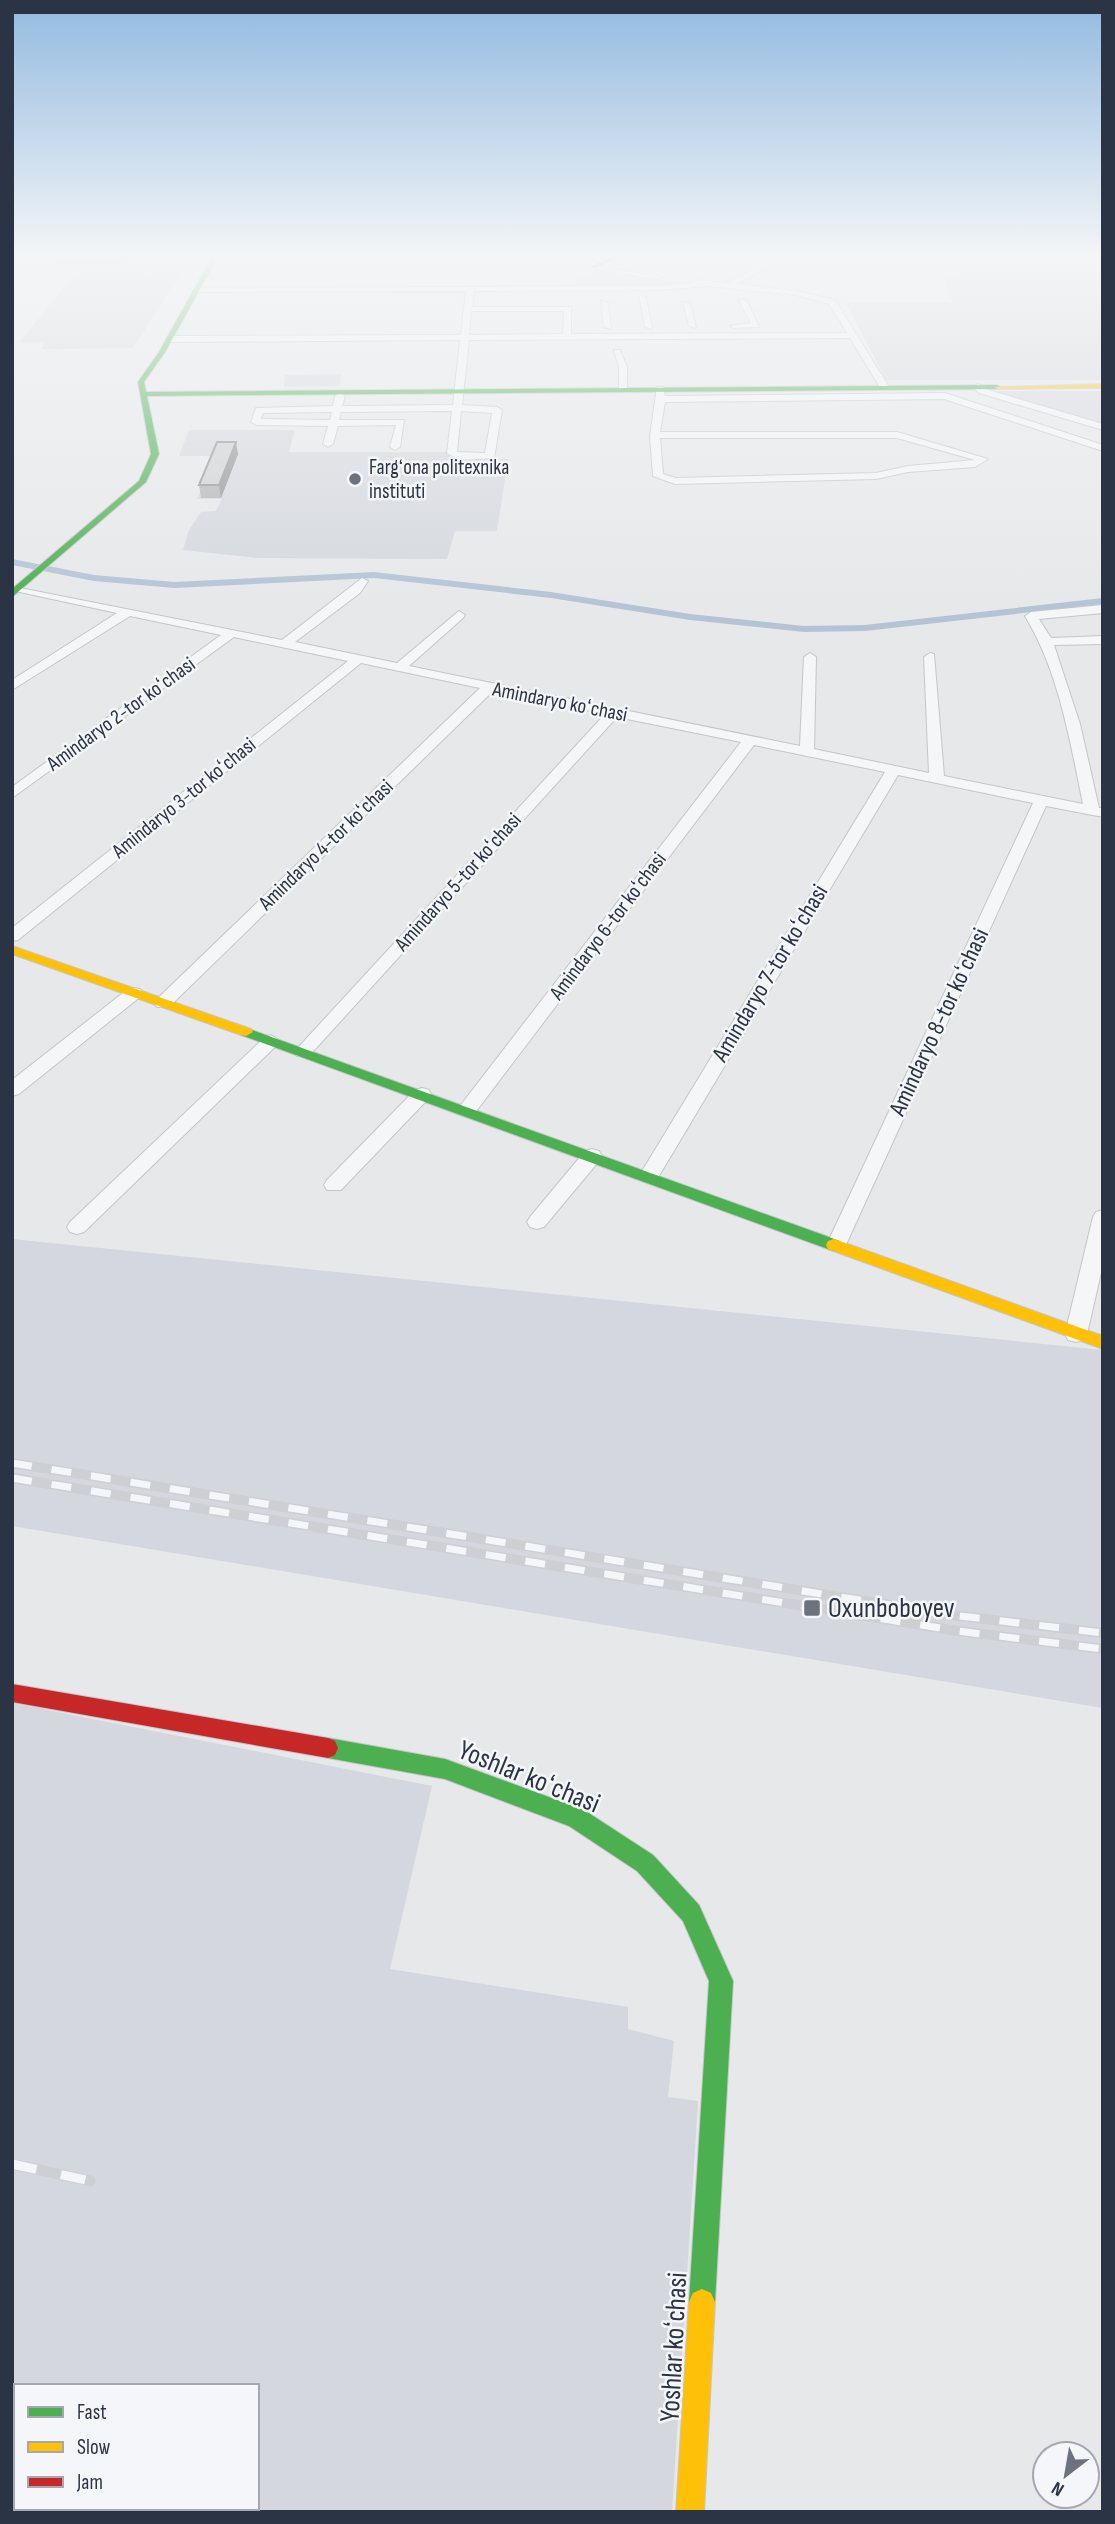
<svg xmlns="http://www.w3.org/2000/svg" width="1115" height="2524" viewBox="0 0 1115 2524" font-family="'Sofia Sans Condensed',sans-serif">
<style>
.built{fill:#d4d7dd;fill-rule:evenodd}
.green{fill:#d6ded6}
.water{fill:#b4c4d5}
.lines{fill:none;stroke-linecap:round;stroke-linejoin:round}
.canal{fill:#b4c4d5;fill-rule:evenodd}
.street-casing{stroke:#c4c6c8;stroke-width:2}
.fast-casing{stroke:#c4c6c8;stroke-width:2}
.slow-casing{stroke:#c4c6c8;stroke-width:2}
.jam-casing{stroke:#c4c6c8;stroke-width:2}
.street{fill:#f5f6f7;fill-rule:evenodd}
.fast{fill:#4caf50;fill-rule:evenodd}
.slow{fill:#ffc107;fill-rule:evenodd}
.jam{fill:#c62828;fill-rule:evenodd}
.rail-far2-casing{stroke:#cecfd2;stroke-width:8}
.rail-far1-casing{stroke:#cecfd2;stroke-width:10}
.rail-casing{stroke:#cecfd2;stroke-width:11}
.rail-far2{stroke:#f4f6f9;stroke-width:5;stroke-dasharray:16;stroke-linecap:butt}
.rail-far1{stroke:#f4f6f9;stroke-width:7;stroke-dasharray:20;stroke-linecap:butt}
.rail{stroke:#f4f6f9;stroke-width:9;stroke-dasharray:25;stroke-linecap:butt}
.wall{fill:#b1b3b5}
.shaded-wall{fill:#909294}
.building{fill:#ced0d3;stroke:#909294;stroke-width:2}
.poi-dot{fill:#6c737f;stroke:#f4f6f9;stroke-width:2.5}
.labels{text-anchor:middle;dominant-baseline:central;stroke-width:5;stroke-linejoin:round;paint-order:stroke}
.far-poi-label{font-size:21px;fill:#2b3445;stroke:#f4f6f9;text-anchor:start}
.far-street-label{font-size:21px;fill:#2b3445;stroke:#f4f6f9}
.street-label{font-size:24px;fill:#2b3445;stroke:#f4f6f9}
.near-poi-label{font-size:28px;fill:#2b3445;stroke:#f4f6f9;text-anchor:start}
.near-street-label{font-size:28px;fill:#2b3445;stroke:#f4f6f9}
</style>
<rect width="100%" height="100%" fill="#e6e8ea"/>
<path class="built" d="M 326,255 L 446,255 L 420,265 L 401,268 L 379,268 L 379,264 L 336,265 L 336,261 L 324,261 Z
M 850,255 L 1103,255 L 1103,380 L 886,380 L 846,303 L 954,303 L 947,292 L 945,280 L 963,267 L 944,264 L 939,268 Z
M 76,272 L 181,274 L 133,348 L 41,349 L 45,342 L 19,343 Z
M 341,374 L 340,386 L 284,387 L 285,375 Z
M 985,391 L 1103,391 L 1103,427 Z
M 189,430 L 295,430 L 289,452 L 456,452 L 456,459 L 508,459 L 497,531 L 455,531 L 447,559 L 258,558 L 183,550 L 189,530 L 201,512 L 216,511 L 222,499 L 197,499 L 214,456 L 179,456 Z
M 12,1239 L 1103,1350 L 1103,1708 L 12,1526 Z
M 12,1703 L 432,1786 L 390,1969 L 628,2007 L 628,2029 L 674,2041 L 668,2097 L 698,2101 L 672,2512 L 12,2512 ZM 16,2386 L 257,2386 L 257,2508 L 16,2508 Z"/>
<path class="green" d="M 12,255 L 193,255 L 181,274 L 12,271 Z
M 597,270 L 689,284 L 659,288 L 572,288 L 568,283 Z"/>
<path class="water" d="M 83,255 L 129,255 L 107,271 L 48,269 L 61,257 L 80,258 Z"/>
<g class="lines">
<path class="canal" d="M 12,559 L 94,575 L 174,582 L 374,572 L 551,592 L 690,614 L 804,626 L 865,625 L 1103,598 L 1103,604 L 865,631 L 804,632 L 690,620 L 551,598 L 374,578 L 174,588 L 94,581 L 12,565 Z"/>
<defs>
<path id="street" d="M 249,255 L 257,255 L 248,267 L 244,265 Z
M 508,255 L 526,255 L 662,277 L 658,279 Z
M 783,255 L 793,255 L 736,284 L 796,291 L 835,300 L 889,387 L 887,389 L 881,389 L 850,338 L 469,340 L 462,405 L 497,407 L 502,410 L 494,458 L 459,460 L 447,453 L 452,411 L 341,412 L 339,420 L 404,420 L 400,447 L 395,450 L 390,447 L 396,425 L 338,426 L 333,444 L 328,447 L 323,444 L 328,426 L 256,425 L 251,422 L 256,408 L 333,406 L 335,396 L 340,393 L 345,396 L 342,406 L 453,405 L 460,340 L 170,342 L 166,339 L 170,336 L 461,335 L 466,291 L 194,292 L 197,288 L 657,286 L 691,283 L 694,280 L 726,283 ZM 709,286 L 796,295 L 829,304 L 847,333 L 571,334 L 571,307 L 472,307 L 474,291 L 657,290 ZM 471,311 L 564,311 L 563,334 L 469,335 ZM 461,411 L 492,413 L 485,453 L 457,452 ZM 332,412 L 330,420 L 261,419 L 263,413 Z
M 639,295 L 646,297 L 652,329 L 645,327 Z
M 743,299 L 747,301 L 759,327 L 734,328 L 730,326 L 751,323 L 739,301 Z
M 601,301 L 608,303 L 611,329 L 604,327 Z
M 683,302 L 690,304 L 696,328 L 689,326 Z
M 614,350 L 620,350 L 627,367 L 627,391 L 619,389 L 619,367 Z
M 978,384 L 985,389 L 1103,424 L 1103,430 L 979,393 L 973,387 Z
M 657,387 L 663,387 L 665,396 L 945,393 L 1103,445 L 1103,451 L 944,399 L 665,402 L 660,432 L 897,432 L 988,459 L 975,467 L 908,472 L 876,479 L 675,484 L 653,476 L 650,436 ZM 660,438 L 897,438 L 975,460 L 908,466 L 876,473 L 676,478 L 663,474 Z
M 362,578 L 368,581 L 360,593 L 295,642 L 397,663 L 459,611 L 465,615 L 463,618 L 409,666 L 800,746 L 804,657 L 810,653 L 816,657 L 814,749 L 929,773 L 924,657 L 930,653 L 934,654 L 944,776 L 1083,804 C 1070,741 1059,672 1025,616 L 1031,612 L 1103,605 L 1103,613 L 1039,619 L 1051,638 L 1103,636 L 1103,644 L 1054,645 L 1080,724 L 1099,808 L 1103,808 L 1103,817 L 1046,806 L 844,1249 L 837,1251 L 830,1249 L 827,1244 L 1033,803 L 898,775 L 656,1181 L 642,1181 L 639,1176 L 885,772 L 754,745 L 474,1114 L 460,1114 L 458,1110 L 460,1106 L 741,742 L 617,717 L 309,1056 L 297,1056 L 294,1052 L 605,714 L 493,691 L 169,1007 L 157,1007 L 154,1003 L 157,999 L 480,688 L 361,663 L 18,940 L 12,941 L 12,928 L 348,661 L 234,637 L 12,798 L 12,787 L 221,635 L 130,616 L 12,690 L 12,680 L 117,613 L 15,591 L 15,587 L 282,640 Z
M 134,988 L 140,989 L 143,993 L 140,997 L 19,1094 L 12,1096 L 12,1080 L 128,989 Z
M 271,1035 L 280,1041 L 277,1045 L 84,1232 L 77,1234 L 70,1232 L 67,1227 L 70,1222 L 265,1037 Z
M 422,1088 L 429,1090 L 431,1094 L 429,1098 L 341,1190 L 327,1190 L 324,1185 L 327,1180 L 415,1090 Z
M 592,1149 L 599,1151 L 602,1156 L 599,1161 L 544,1227 L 537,1229 L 530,1227 L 527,1222 L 530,1217 L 585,1151 Z
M 1103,1210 L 1103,1264 L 1087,1334 L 1084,1340 L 1076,1342 L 1068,1340 L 1065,1334 L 1093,1217 L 1096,1212 Z"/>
<path id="fast" d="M 213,255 L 219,255 L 165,352 L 144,382 L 146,392 L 997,385 L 1000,387 L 997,389 L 147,396 L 159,454 L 146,482 L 12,597 L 12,589 L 139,481 L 151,454 L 138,382 L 159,352 Z
M 246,1028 L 840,1241 L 842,1245 L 834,1251 L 828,1249 L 241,1035 L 239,1032 Z
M 328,1738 L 445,1759 L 584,1810 L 653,1855 L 699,1905 L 733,1981 L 715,2302 L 711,2311 L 702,2315 L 693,2311 L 689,2302 L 709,1981 L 683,1921 L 637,1871 L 569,1826 L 445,1779 L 328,1758 L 321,1755 L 318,1748 L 321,1741 Z"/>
<path id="slow" d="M 1103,384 L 1103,388 L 997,389 L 994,387 Z
M 12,946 L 251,1029 L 253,1032 L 246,1036 L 241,1035 L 12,954 Z
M 834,1239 L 1103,1336 L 1103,1349 L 828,1249 L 826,1245 L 828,1241 Z
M 702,2289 L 711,2293 L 715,2302 L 704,2512 L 676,2512 L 689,2302 L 693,2293 Z"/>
<path id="jam" d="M 617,255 L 624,255 L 595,268 L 590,267 Z
M 12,1684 L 328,1738 L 335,1741 L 338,1748 L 335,1755 L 328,1758 L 12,1702 Z"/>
</defs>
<use href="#street" class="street-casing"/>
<use href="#fast" class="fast-casing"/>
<use href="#slow" class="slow-casing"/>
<use href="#jam" class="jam-casing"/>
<use href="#street" class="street"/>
<use href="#fast" class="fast"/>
<use href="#slow" class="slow"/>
<use href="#jam" class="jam"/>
<defs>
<path id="rail-far2" d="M 12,1463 L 17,1464"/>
<path id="rail-far1" d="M 12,1463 L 952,1615 L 1103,1633
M 12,1478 L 958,1631 L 1103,1649"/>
<path id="rail" d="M 12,2164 L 90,2181
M 12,2483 L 16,2484
M 96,2508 L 108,2512"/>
</defs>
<use href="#rail-far2" class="rail-far2-casing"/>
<use href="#rail-far1" class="rail-far1-casing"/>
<use href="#rail" class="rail-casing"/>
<use href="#rail-far2" class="rail-far2"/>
<use href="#rail-far1" class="rail-far1"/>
<use href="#rail" class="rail"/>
</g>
<path class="wall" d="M 238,454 L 221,498 L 201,498 L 199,485 Z"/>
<path class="shaded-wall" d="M 236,442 L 238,454 L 221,498 L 219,485 Z"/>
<path class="building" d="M 217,442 L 236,442 L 219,485 L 199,485 Z"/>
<linearGradient id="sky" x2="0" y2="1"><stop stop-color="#93bae0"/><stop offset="0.42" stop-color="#f4f5f6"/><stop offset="1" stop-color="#f4f5f6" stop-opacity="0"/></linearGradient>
<rect width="1115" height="608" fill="url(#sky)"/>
<g class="poi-dot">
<circle cx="355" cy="479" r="7"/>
<rect x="803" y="1599" width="18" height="18" rx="3.5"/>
</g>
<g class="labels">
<g class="far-poi-label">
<text x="369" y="467">Fargʻona politexnika<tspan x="369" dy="24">instituti</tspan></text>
</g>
<g class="far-street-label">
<text transform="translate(560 702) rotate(11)">Amindaryo koʻchasi</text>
<text transform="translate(121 714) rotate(-36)">Amindaryo 2-tor koʻchasi</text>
<text transform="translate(184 798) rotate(-39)">Amindaryo 3-tor koʻchasi</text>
<text transform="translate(326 845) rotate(-44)">Amindaryo 4-tor koʻchasi</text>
<text transform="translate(458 882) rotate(-48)">Amindaryo 5-tor koʻchasi</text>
<text transform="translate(608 926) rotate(-53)">Amindaryo 6-tor koʻchasi</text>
</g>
<g class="street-label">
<text transform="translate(770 973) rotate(-59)">Amindaryo 7-tor koʻchasi</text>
<text transform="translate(939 1022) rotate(-65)">Amindaryo 8-tor koʻchasi</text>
</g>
<g class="near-poi-label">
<text x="828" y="1608">Oxunboboyev</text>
</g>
<g class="near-street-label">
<text transform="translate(529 1777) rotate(22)">Yoshlar koʻchasi</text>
<text transform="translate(674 2347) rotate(-87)">Yoshlar koʻchasi</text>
</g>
</g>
<rect width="1115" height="2524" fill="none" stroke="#2b3445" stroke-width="28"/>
<rect x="14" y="2384" width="245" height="126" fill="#f4f6f9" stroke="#a4a8b1" stroke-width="2"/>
<rect x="28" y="2407" width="35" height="10" fill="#4caf50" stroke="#a4a8b1" stroke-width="2"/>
<text x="77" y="2419" font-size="21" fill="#2b3445">Fast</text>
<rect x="28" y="2442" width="35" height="10" fill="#ffc107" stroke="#a4a8b1" stroke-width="2"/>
<text x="77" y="2454" font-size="21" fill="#2b3445">Slow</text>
<rect x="28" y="2477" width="35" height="10" fill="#c62828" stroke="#a4a8b1" stroke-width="2"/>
<text x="77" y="2489" font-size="21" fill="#2b3445">Jam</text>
<g transform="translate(1066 2475) rotate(211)"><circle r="33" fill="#f4f6f9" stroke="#a4a8b1" stroke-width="2"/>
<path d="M0-5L12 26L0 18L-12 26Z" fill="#6c737f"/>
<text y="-10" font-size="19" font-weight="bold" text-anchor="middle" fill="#2b3445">N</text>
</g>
</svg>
